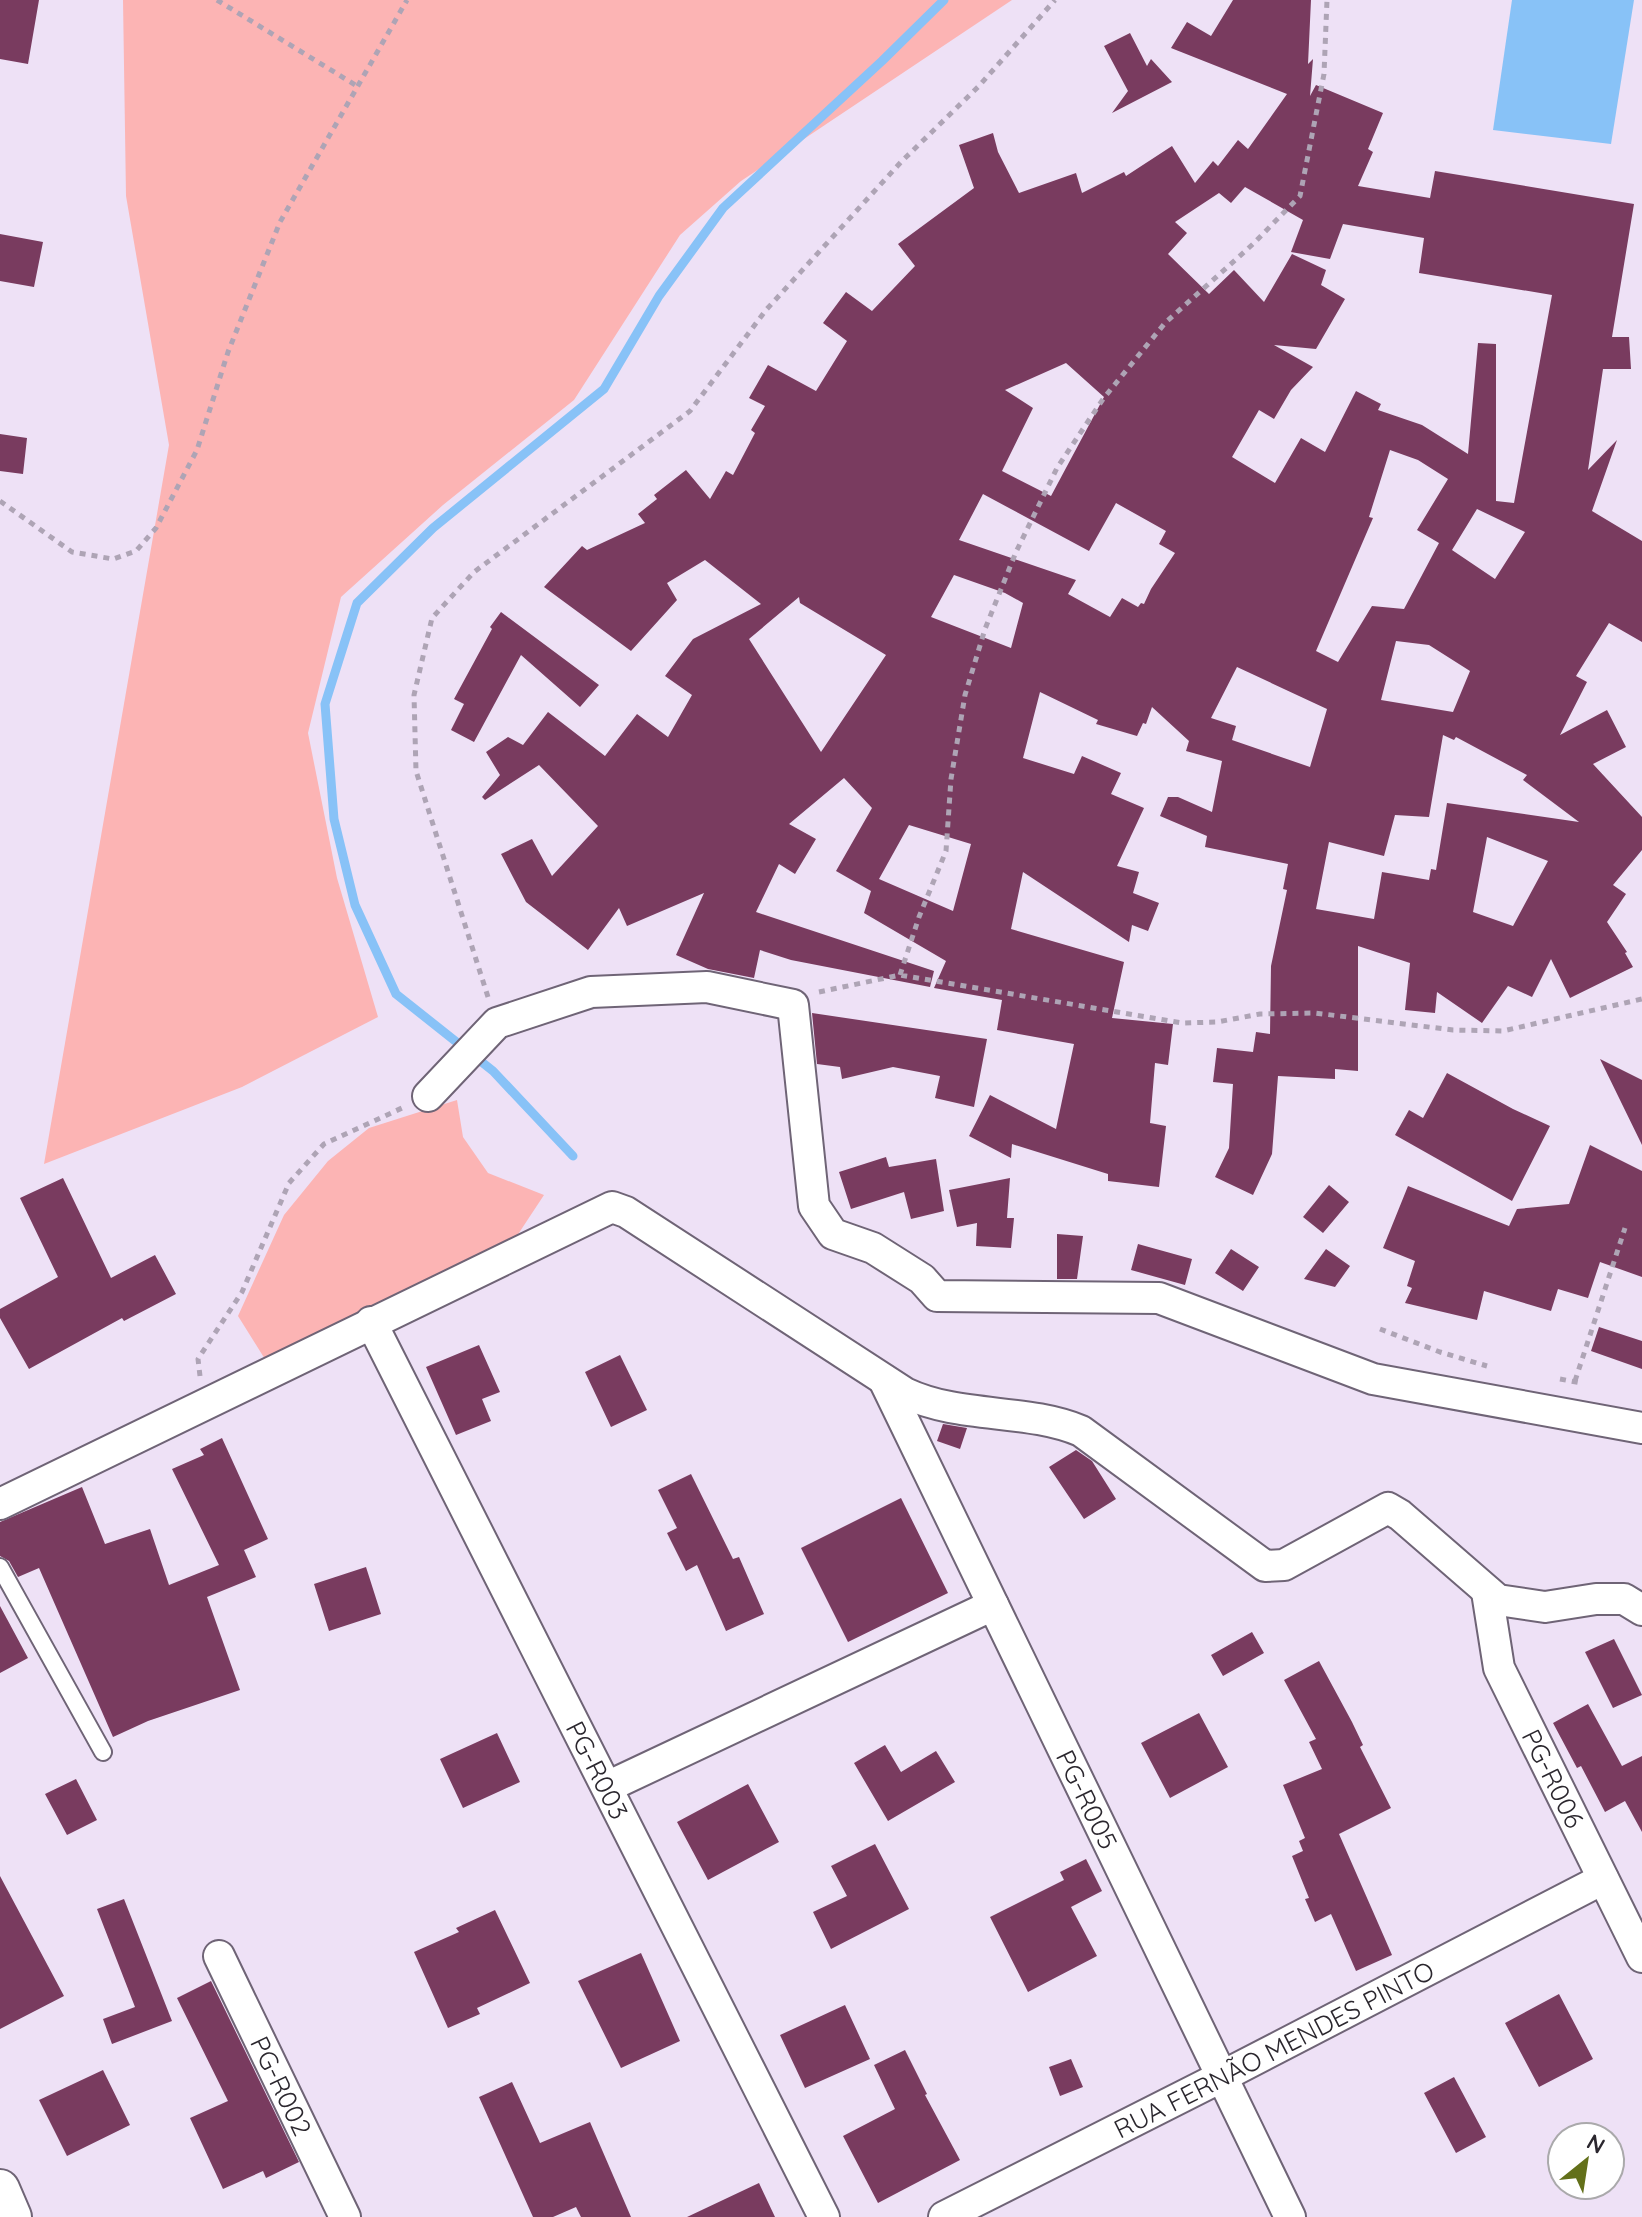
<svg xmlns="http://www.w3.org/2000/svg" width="1642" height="2217" viewBox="0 0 1642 2217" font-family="Quicksand,sans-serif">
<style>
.green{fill:#fcb4b4}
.water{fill:#88c2f7}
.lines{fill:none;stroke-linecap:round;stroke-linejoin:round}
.stream{stroke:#88c2f7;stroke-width:9}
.building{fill:#793b5f;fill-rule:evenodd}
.service-casing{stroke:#6f6476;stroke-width:20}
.minor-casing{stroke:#6f6476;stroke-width:34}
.tertiary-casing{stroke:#6f6476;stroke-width:42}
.path{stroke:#aea4b5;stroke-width:5;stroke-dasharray:6 6;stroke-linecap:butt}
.service{stroke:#fff;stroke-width:16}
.minor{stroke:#fff;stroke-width:30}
.tertiary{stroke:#fff;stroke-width:38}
.labels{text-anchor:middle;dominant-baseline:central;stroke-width:8;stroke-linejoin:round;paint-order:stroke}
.street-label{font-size:26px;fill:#2b272e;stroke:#fff}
</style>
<rect width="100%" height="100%" fill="#eee1f6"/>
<path class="green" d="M 123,0 L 1012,0 L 741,181 L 680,235 L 574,400 L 443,505 L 341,597 L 308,733 L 337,878 L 378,1017 L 242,1087 L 44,1164 L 169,445 L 126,196 Z
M 457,1100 L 463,1137 L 488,1173 L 544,1195 L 499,1263 L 268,1364 L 238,1316 L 284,1215 L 328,1161 L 369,1128 Z"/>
<path class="water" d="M 1512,0 L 1634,0 L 1611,144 L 1493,130 Z"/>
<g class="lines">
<path class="stream" d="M 573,1156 L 493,1071 L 396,994 L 355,905 L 334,819 L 325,704 L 357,603 L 433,528 L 604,389 L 659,296 L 723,208 L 882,61 L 944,0"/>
</g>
<path class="building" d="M 0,0 L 39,0 L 28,64 L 0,59 Z
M 1233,0 L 1311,0 L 1308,64 L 1313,59 L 1310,96 L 1316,85 L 1383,113 L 1368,149 L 1373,152 L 1358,186 L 1430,198 L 1435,171 L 1634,204 L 1612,337 L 1629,337 L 1631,369 L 1603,369 L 1588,470 L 1617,440 L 1592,511 L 1642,541 L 1642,642 L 1609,623 L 1576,676 L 1587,682 L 1560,735 L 1607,710 L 1626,747 L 1593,764 L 1642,817 L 1642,850 L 1613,885 L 1626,894 L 1607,922 L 1627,952 L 1625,953 L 1633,967 L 1570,998 L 1551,959 L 1532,997 L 1508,986 L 1482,1023 L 1437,992 L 1435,1013 L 1405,1010 L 1410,963 L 1358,946 L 1358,1071 L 1335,1069 L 1335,1079 L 1278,1076 L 1272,1154 L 1253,1195 L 1215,1177 L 1229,1148 L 1233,1084 L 1213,1082 L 1217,1048 L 1253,1052 L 1256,1032 L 1270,1034 L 1271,966 L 1287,890 L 1283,889 L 1288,864 L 1205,847 L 1207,836 L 1160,816 L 1168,797 L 1178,797 L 1212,812 L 1222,761 L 1186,751 L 1189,741 L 1152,707 L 1146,724 L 1143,723 L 1137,736 L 1096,724 L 1098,720 L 1040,692 L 1023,758 L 1074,774 L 1082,756 L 1121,773 L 1111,794 L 1144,808 L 1117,866 L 1139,872 L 1133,893 L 1159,903 L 1148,931 L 1132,925 L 1129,942 L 1023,872 L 1011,929 L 1124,962 L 1112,1018 L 1173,1024 L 1168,1065 L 1155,1063 L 1150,1123 L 1166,1126 L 1159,1187 L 1108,1181 L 1108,1174 L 1012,1144 L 1011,1158 L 969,1136 L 990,1095 L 1056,1129 L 1074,1044 L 997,1030 L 1002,1000 L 934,988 L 946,961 L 864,913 L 871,891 L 836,871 L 872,808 L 844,778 L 789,824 L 816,839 L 795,874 L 779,864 L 756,912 L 934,971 L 930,987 L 791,960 L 760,950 L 754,978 L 708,969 L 676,955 L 704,893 L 627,926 L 619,908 L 588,950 L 526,902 L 501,854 L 532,839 L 552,876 L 598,826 L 539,765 L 485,800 L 482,797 L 500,775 L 486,752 L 508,737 L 523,745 L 548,712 L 605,756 L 637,714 L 668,737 L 692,695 L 665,676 L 693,639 L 761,604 L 705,560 L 667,583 L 677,600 L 631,651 L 544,587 L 582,546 L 587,550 L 645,523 L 638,514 L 657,499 L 654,495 L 686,470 L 710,499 L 726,471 L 733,475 L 755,433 L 751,430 L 765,406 L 749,398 L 768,365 L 816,391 L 847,341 L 823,323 L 846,292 L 872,311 L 915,266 L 898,244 L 974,188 L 959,145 L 993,133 L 998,152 L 1019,193 L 1076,173 L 1082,193 L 1124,172 L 1126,176 L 1172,146 L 1195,183 L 1213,161 L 1218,166 L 1238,140 L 1248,149 L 1287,94 L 1171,48 L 1187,22 L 1211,36 ZM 1245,187 L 1303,220 L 1291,252 L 1330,259 L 1343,224 L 1424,238 L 1419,273 L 1552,295 L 1514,503 L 1496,501 L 1496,344 L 1478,343 L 1468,454 L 1422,425 L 1378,410 L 1381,404 L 1356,391 L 1325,452 L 1301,438 L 1275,483 L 1232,457 L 1259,410 L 1274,419 L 1291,390 L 1313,367 L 1274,345 L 1316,349 L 1345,299 L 1321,285 L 1326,270 L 1292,254 L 1264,302 L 1234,270 L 1209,294 L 1168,254 L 1187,233 L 1175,222 L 1219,193 L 1231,203 ZM 1066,363 L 1104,397 L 1051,496 L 1002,471 L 1033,408 L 1005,390 ZM 1390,450 L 1418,460 L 1448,479 L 1417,530 L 1439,543 L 1404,609 L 1372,606 L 1338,662 L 1316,651 L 1373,518 L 1369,517 ZM 983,494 L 1089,551 L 1116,503 L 1166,531 L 1159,544 L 1175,553 L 1151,589 L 1144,604 L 1141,603 L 1138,607 L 1122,598 L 1110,617 L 1068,594 L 1076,580 L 959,540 ZM 1477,509 L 1525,532 L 1495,579 L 1452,550 ZM 954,575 L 1005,593 L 1023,603 L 1011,648 L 931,617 ZM 799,597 L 800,603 L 886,655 L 821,752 L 749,639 ZM 1396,641 L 1429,645 L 1470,671 L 1453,712 L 1381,700 ZM 1237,667 L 1327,709 L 1310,767 L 1232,740 L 1236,726 L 1211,718 ZM 1443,735 L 1454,740 L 1456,737 L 1527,775 L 1523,780 L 1579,822 L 1447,803 L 1436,870 L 1431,869 L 1429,880 L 1382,872 L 1374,919 L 1316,909 L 1329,842 L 1384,856 L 1395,815 L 1429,817 ZM 909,825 L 971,844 L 953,911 L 879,879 ZM 1487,837 L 1548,861 L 1513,926 L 1473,912 Z
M 1130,33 L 1147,66 L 1151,59 L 1172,82 L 1112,113 L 1128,91 L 1104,46 Z
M 0,234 L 43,242 L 34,287 L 0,281 Z
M 0,434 L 27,438 L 23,474 L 0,471 Z
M 501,612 L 599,685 L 580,707 L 521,655 L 474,742 L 451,730 L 464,704 L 454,699 L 492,629 L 490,627 Z
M 812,1013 L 987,1039 L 974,1107 L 935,1098 L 940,1076 L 893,1067 L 842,1079 L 840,1067 L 817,1064 Z
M 1600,1059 L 1642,1080 L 1642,1145 Z
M 1447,1073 L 1513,1109 L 1550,1126 L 1512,1201 L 1395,1135 L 1409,1110 L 1423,1118 Z
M 1590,1145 L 1642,1171 L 1642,1277 L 1600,1262 L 1588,1298 L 1558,1289 L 1551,1311 L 1484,1291 L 1477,1320 L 1405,1303 L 1412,1288 L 1407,1286 L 1415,1261 L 1383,1248 L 1408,1186 L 1509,1226 L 1517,1209 L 1569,1204 Z
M 886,1157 L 889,1167 L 936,1159 L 944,1211 L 911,1219 L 904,1192 L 851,1209 L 839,1172 Z
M 63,1178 L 111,1278 L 155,1255 L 176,1294 L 124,1321 L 122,1318 L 29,1369 L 0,1318 L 0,1309 L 58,1277 L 20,1198 Z
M 1010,1178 L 1007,1218 L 1014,1218 L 1011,1248 L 976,1246 L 977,1223 L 957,1227 L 949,1190 Z
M 1329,1185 L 1349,1202 L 1323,1233 L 1303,1217 Z
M 1057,1234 L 1083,1236 L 1077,1279 L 1057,1279 Z
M 1138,1244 L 1192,1259 L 1185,1285 L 1131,1270 Z
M 1231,1249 L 1259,1267 L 1243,1291 L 1215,1273 Z
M 1326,1249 L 1350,1266 L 1335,1287 L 1304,1279 Z
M 1599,1327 L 1642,1341 L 1642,1369 L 1591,1351 Z
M 479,1345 L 500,1392 L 482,1399 L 491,1421 L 456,1435 L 426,1367 Z
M 620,1355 L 647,1410 L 611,1427 L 585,1372 Z
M 943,1424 L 967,1428 L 960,1449 L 937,1441 Z
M 222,1438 L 268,1539 L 244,1550 L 256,1577 L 207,1597 L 240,1690 L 148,1721 L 113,1737 L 39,1568 L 18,1577 L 9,1561 L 0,1556 L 0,1522 L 82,1487 L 105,1544 L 150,1529 L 169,1585 L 219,1565 L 172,1469 L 204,1455 L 200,1449 Z
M 1076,1450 L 1092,1461 L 1116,1499 L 1084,1519 L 1049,1467 Z
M 691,1474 L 733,1559 L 739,1557 L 764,1614 L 726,1631 L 697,1565 L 686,1571 L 667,1533 L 677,1528 L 658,1490 Z
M 901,1498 L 948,1593 L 848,1642 L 801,1548 Z
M 366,1567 L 381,1614 L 329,1631 L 314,1584 Z
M 0,1606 L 28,1658 L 0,1673 Z
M 1252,1632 L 1264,1653 L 1223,1676 L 1211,1655 Z
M 1614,1639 L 1642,1695 L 1613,1708 L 1585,1652 Z
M 1319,1661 L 1352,1722 L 1363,1745 L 1360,1747 L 1391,1808 L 1339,1834 L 1392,1955 L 1356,1971 L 1331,1914 L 1315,1922 L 1305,1899 L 1309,1898 L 1292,1856 L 1303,1851 L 1299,1841 L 1305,1838 L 1283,1785 L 1322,1769 L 1309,1742 L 1316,1739 L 1284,1680 Z
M 1588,1704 L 1622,1766 L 1642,1756 L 1642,1832 L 1625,1801 L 1605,1812 L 1581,1766 L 1577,1768 L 1553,1723 Z
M 1199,1713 L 1228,1767 L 1170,1798 L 1141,1743 Z
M 497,1733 L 520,1782 L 463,1808 L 440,1759 Z
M 885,1745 L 901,1772 L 936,1751 L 955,1782 L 888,1821 L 854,1763 Z
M 76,1779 L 97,1820 L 67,1835 L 45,1794 Z
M 748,1784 L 779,1842 L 708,1880 L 677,1822 Z
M 875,1844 L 909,1909 L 831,1949 L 813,1912 L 847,1896 L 831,1866 Z
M 1086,1859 L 1102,1891 L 1071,1907 L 1097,1956 L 1028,1992 L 990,1917 L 1064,1880 L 1060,1872 Z
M 0,1876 L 64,1996 L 0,2029 Z
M 124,1899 L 172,2021 L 112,2044 L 103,2019 L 135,2007 L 97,1909 Z
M 495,1910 L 530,1983 L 477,2008 L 480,2014 L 448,2028 L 414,1952 L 459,1932 L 456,1928 Z
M 641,1953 L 680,2041 L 621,2068 L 578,1981 Z
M 211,1981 L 299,2162 L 266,2178 L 263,2171 L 223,2189 L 190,2118 L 228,2101 L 177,1998 Z
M 1559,1994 L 1593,2059 L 1539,2087 L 1505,2023 Z
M 845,2005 L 870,2059 L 805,2088 L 780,2035 Z
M 905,2050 L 927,2094 L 925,2095 L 960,2160 L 878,2203 L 843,2136 L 895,2109 L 874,2065 Z
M 1071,2059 L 1083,2087 L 1060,2096 L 1049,2067 Z
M 103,2070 L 130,2125 L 67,2156 L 39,2100 Z
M 1454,2077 L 1486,2137 L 1456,2153 L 1424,2093 Z
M 512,2082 L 540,2143 L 590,2122 L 631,2217 L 581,2217 L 576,2207 L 553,2217 L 533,2217 L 479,2097 Z
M 759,2183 L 775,2217 L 687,2217 Z"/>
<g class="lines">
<defs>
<path id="service" d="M 0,1567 L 103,1752"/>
<g id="minor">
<path d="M 428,1096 L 497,1023 L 591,992 L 707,987 L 793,1005 L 814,1206 L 833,1234 L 873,1248 L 922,1279 L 937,1296 L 1159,1298 L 1373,1379 L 1642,1428"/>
<path id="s1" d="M 371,1322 L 824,2217"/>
<path id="s2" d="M 884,1380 L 1290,2217"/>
<path d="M 0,1504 L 612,1207 L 626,1212 L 905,1393 C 960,1419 1026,1408 1081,1431 L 1265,1566 L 1284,1565 L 1388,1508 L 1400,1515 L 1498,1600 L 1545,1607 L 1596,1599 L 1624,1599 L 1642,1610"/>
<path id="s3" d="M 1487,1592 L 1499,1668 L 1642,1957"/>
<path d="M 607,1787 L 993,1605"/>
<path id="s4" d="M 219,1956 L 345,2217"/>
<path id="s5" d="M 944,2217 L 1221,2077 L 1603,1879"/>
</g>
<path id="tertiary" d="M 0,2189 L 12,2217"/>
</defs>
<use href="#service" class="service-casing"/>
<use href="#minor" class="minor-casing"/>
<use href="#tertiary" class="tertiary-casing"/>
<path class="path" d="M 217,0 L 357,86
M 0,501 L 72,552 L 113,559 L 136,551 L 156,528 L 197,450 L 228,352 L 280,222 L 407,0
M 900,975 L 919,917 L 946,851 L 951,779 L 965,695 L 985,629 L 1016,552 L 1057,468 L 1103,399 L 1165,323 L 1253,244 L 1300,196 L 1324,74 L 1327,0
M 819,992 L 900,975 L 1182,1023 L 1217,1022 L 1260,1014 L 1315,1013 L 1453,1030 L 1503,1031 L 1642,999
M 488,997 L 416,771 L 414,695 L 432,618 L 474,572 L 690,411 L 766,310 L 901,162 L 979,86 L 1055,0
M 1380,1329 L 1440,1352 L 1487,1366
M 200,1376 L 198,1359 L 242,1292 L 289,1183 L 324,1144 L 402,1108
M 1560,1379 L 1581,1383
M 1575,1381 L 1625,1228"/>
<use href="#service" class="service"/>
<use href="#minor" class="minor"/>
<use href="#tertiary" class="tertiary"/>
</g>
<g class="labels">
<g class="street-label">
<text stroke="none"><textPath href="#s1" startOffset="502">PG-R003</textPath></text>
<text stroke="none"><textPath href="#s3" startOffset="200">PG-R006</textPath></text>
<text stroke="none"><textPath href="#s2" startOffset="466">PG-R005</textPath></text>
<text stroke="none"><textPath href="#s5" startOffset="370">RUA FERNÃO MENDES PINTO</textPath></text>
<text stroke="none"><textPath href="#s4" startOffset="144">PG-R002</textPath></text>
</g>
</g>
<g transform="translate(1586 2161) rotate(30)"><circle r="38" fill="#ffffff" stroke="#aaa9ab" stroke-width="2"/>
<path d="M0-6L14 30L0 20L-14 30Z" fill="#63701a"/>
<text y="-12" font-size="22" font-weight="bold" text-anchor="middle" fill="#2b272e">N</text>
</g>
</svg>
